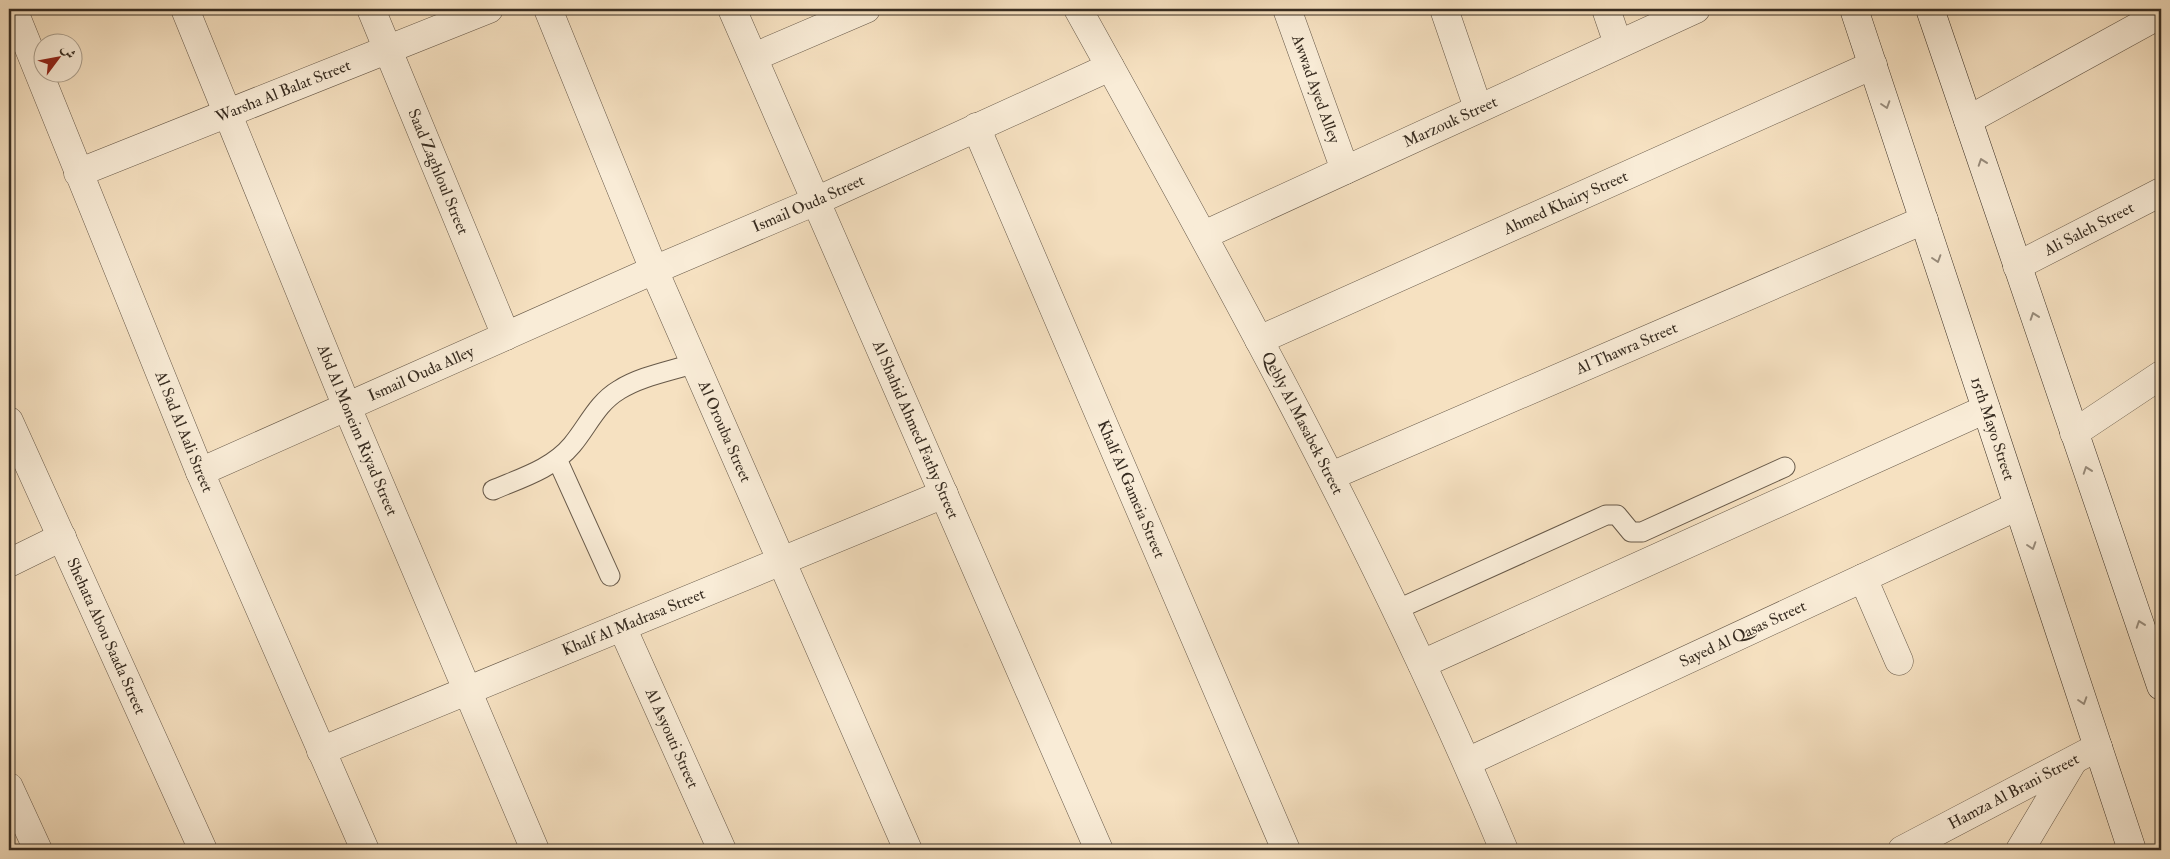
<svg xmlns="http://www.w3.org/2000/svg" width="2170" height="859" viewBox="0 0 2170 859" font-family="'IM FELL Double Pica',Amiri,serif">
<style>
.lines{fill:none;stroke-linecap:round;stroke-linejoin:round}
.service-casing{stroke:#675949;stroke-width:21}
.minor-casing{stroke:#675949;stroke-width:29}
.secondary-casing{stroke:#372c21;stroke-width:29}
.service{stroke:#f9ecd7;stroke-width:19}
.minor{stroke:#f9ecd7;stroke-width:28}
.secondary{stroke:#f9ecd7;stroke-width:28}
.oneway{stroke:#988c7c}
.labels{text-anchor:middle;dominant-baseline:central;stroke-width:5;stroke-linejoin:round;paint-order:stroke}
.street-label{font-size:16px;fill:#372c21;stroke:#f9ecd7}
</style>
<rect width="100%" height="100%" fill="#f6e1c1"/>
<filter id="stains"><feTurbulence type="fractalNoise" baseFrequency=".004" numOctaves="4"/><feColorMatrix values="0 0 0 0 .2 0 0 0 0 .09 0 0 0 0 .02 0 0 0 .5 -.17"/></filter>
<radialGradient id="worn" r=".72"><stop offset=".6" stop-color="#630" stop-opacity="0"/><stop offset="1" stop-color="#630" stop-opacity=".3"/></radialGradient>
<g class="lines">
<defs>
<path id="service" d="M 557,459 L 610,576
M 493,490 C 521,478 552,469 572,445 C 588,426 597,403 619,390 C 641,376 671,371 695,363
M 1396,610 L 1606,515 L 1617,515 L 1631,532 L 1642,532 L 1785,467"/>
<g id="minor">
<path id="s1" d="M 13,9 L 200,472 L 365,850"/>
<path id="s2" d="M 185,9 L 347,407 L 535,850"/>
<path id="s3" d="M 371,9 L 506,336"/>
<path id="s4" d="M 548,9 L 654,270 L 908,850"/>
<path id="s5" d="M 732,9 L 1099,850"/>
<path id="s6" d="M 1078,9 C 1231,284 1383,559 1504,850"/>
<path id="s7" d="M 1287,9 L 1345,170"/>
<path d="M 1444,9 L 1478,108"/>
<path d="M 1606,9 L 1618,44"/>
<path d="M 754,57 L 866,9"/>
<path d="M 1968,120 L 2161,14"/>
<path id="s8" d="M 976,127 L 1286,850"/>
<path id="s9" d="M 78,173 L 489,9"/>
<path id="s10" d="M 1204,235 L 1696,9"/>
<path id="s11" d="M 2017,266 L 2161,192"/>
<path id="s12" d="M 1259,340 L 1873,65"/>
<path id="s13" d="M 9,421 L 203,850"/>
<path d="M 2074,433 L 2161,375"/>
<path id="s14" d="M 200,472 L 654,270 L 816,201 L 1110,67"/>
<path id="s15" d="M 1331,476 L 1924,220"/>
<path d="M 9,563 L 62,537"/>
<path d="M 1863,578 L 1899,661"/>
<path id="s16" d="M 622,627 L 722,850"/>
<path d="M 1422,664 L 1986,409"/>
<path id="s17" d="M 321,751 L 944,494"/>
<path id="s18" d="M 1467,762 L 2018,506"/>
<path d="M 9,787 L 38,850"/>
<path id="s19" d="M 1902,850 L 2098,747"/>
<path d="M 2020,850 L 2073,761"/>
</g>
<g id="secondary">
<path id="s20" d="M 1854,9 L 2132,850"/>
<path d="M 1930,9 L 2161,686"/>
</g>
</defs>
<use href="#service" class="service-casing"/>
<use href="#minor" class="minor-casing"/>
<use href="#secondary" class="secondary-casing"/>
<use href="#service" class="service"/>
<use href="#minor" class="minor"/>
<use href="#secondary" class="secondary"/>
</g>
<defs><path id="oneway-chevron" d="M-2-3.5L2.5 0L-2 3.5" fill="none" stroke-width="1.6" stroke-linecap="round" stroke-linejoin="round" transform="scale(1.25)"/></defs>
<g class="oneway">
<use href="#oneway-chevron" transform="translate(1886 105) rotate(72)"/>
<use href="#oneway-chevron" transform="translate(1982 162) rotate(-109)"/>
<use href="#oneway-chevron" transform="translate(1937 259) rotate(72)"/>
<use href="#oneway-chevron" transform="translate(2034 316) rotate(-109)"/>
<use href="#oneway-chevron" transform="translate(2087 470) rotate(-109)"/>
<use href="#oneway-chevron" transform="translate(2032 546) rotate(72)"/>
<use href="#oneway-chevron" transform="translate(2140 624) rotate(-109)"/>
<use href="#oneway-chevron" transform="translate(2083 701) rotate(72)"/>
</g>
<g class="labels">
<g class="street-label">
<text stroke="none"><textPath href="#s7" startOffset="85">Awwad Ayed Alley</textPath></text>
<text stroke="none"><textPath href="#s9" startOffset="221">Warsha Al Balat Street</textPath></text>
<text stroke="none"><textPath href="#s10" startOffset="271">Marzouk Street</textPath></text>
<text stroke="none"><textPath href="#s3" startOffset="176">Saad Zaghloul Street</textPath></text>
<text stroke="none"><textPath href="#s12" startOffset="336">Ahmed Khairy Street</textPath></text>
<text stroke="none"><textPath href="#s14" startOffset="665">Ismail Ouda Street</textPath></text>
<text stroke="none"><textPath href="#s11" startOffset="81">Ali Saleh Street</textPath></text>
<text stroke="none"><textPath href="#s15" startOffset="322">Al Thawra Street</textPath></text>
<text stroke="none"><textPath href="#s14" startOffset="242">Ismail Ouda Alley</textPath></text>
<text stroke="none"><textPath href="#s6" startOffset="471">Qebly Al Masabek Street</textPath></text>
<text stroke="none"><textPath href="#s5" startOffset="459">Al Shahid Ahmed Fathy Street</textPath></text>
<text stroke="none"><textPath href="#s20" startOffset="442">15th Mayo Street</textPath></text>
<text stroke="none"><textPath href="#s2" startOffset="455">Abd Al Moneim Riyad Street</textPath></text>
<text stroke="none"><textPath href="#s4" startOffset="458">Al Orouba Street</textPath></text>
<text stroke="none"><textPath href="#s1" startOffset="456">Al Sad Al Aali Street</textPath></text>
<text stroke="none"><textPath href="#s8" startOffset="394">Khalf Al Gameia Street</textPath></text>
<text stroke="none"><textPath href="#s17" startOffset="338">Khalf Al Madrasa Street</textPath></text>
<text stroke="none"><textPath href="#s18" startOffset="304">Sayed Al Qasas Street</textPath></text>
<text stroke="none"><textPath href="#s13" startOffset="236">Shehata Abou Saada Street</textPath></text>
<text stroke="none"><textPath href="#s16" startOffset="122">Al Asyouti Street</textPath></text>
<text stroke="none"><textPath href="#s19" startOffset="126">Hamza Al Brani Street</textPath></text>
</g>
</g>
<rect width="2170" height="859" fill="none" stroke="#f6e1c1" stroke-width="30"/>
<rect x="10" y="10" width="2150" height="839" fill="none" stroke="#372c21" stroke-width="2.5"/>
<rect x="15" y="15" width="2140" height="829" fill="none" stroke="#372c21"/>
<g transform="translate(58 58) rotate(58)"><circle r="24" fill="#f9ecd7" stroke="#ab9f8e"/>
<path d="M0-4L9 19L0 12L-9 19Z" fill="#8f2418"/>
<text y="-8" font-size="14" font-weight="bold" text-anchor="middle" fill="#372c21">ش</text>
</g>
<rect width="100%" height="100%" filter="url(#stains)"/>
<rect width="100%" height="100%" fill="url(#worn)"/>
</svg>
